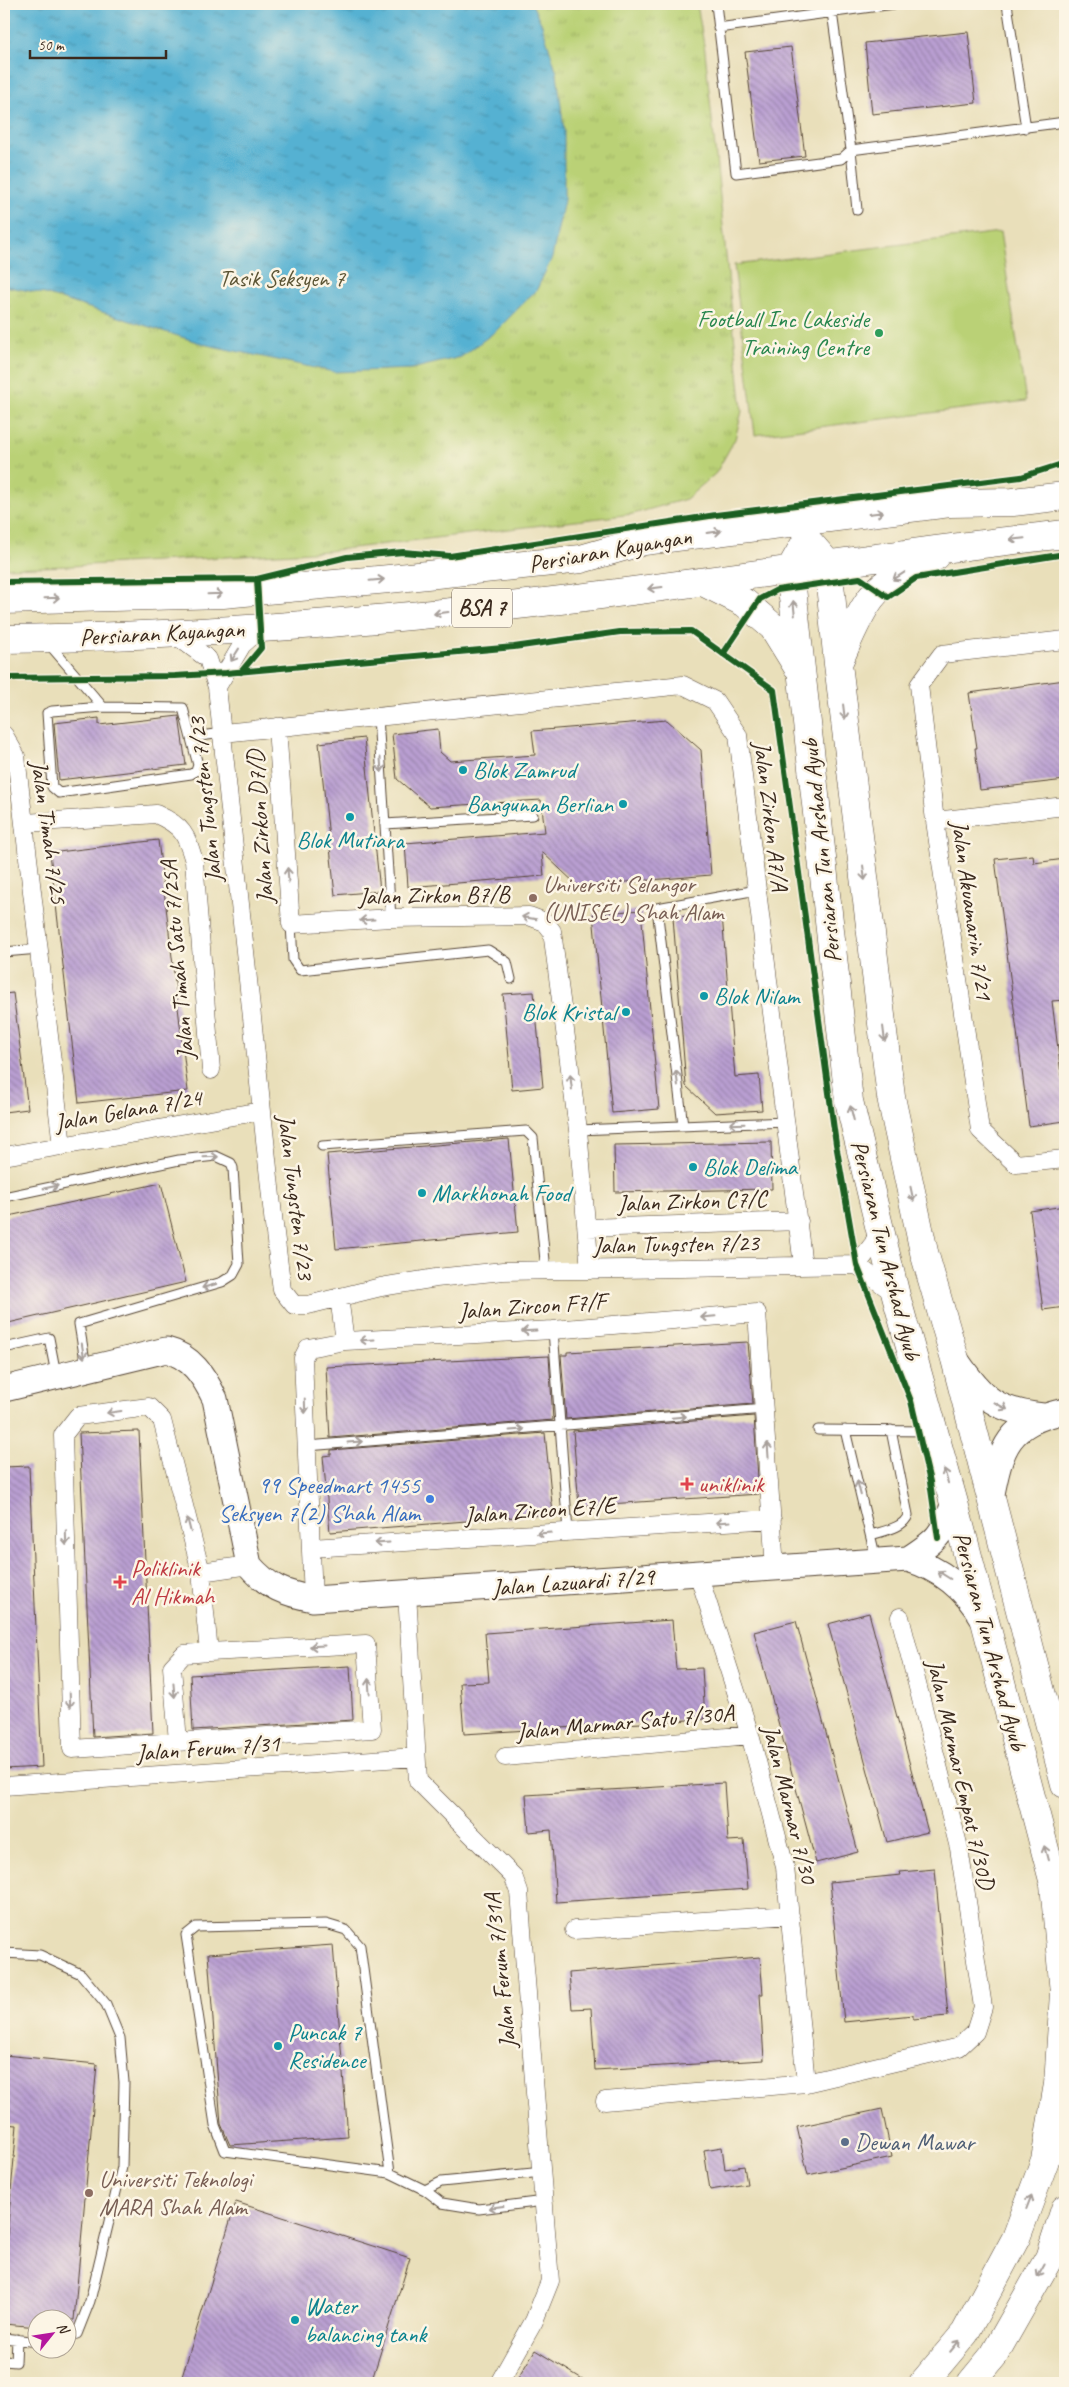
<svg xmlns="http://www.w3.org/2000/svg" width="1069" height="2387" viewBox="0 0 1069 2387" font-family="Caveat,sans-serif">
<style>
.park{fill:url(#park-tufts);stroke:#7a7e4a}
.pitch{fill:#bad176;stroke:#7a7e4a}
.water{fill:url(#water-ripples);stroke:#486e78}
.building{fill:url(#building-back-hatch)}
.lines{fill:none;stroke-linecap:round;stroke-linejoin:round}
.lane-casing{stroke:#554535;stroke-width:11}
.street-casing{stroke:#554535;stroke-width:19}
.secondary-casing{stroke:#554535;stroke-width:27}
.primary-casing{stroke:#554535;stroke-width:29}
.lane{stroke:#fff;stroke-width:9}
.street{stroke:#fff;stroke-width:18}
.secondary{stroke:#fff;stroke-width:25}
.primary{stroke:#fff;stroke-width:28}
.cycleway-casing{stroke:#fcf5e5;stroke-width:9}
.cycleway{stroke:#1b5e20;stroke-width:6}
.oneway{stroke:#a79f9a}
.leisure-dot{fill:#2e9e5b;stroke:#fcf5e5;stroke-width:2}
.culture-dot{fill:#0f9aa8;stroke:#fcf5e5;stroke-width:2}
.education-dot{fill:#8d6e63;stroke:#fcf5e5;stroke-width:2}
.health-dot{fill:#e0444e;stroke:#fcf5e5;stroke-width:2}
.shop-dot{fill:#3f7fe0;stroke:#fcf5e5;stroke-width:2}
.service-dot{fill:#5c6f8a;stroke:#fcf5e5;stroke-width:2}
.labels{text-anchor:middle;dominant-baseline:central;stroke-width:5;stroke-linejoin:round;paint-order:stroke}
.shield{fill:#fcf5e5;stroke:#75675a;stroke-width:1}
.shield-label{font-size:22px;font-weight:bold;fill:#3b2a1e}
.park-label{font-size:24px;fill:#5b5434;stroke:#fcf5e5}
.leisure-label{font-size:24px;fill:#27864d;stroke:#fcf5e5;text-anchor:end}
.street-label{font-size:24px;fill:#3b2a1e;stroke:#fcf5e5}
.culture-label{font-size:24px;fill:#0d838f;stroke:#fcf5e5;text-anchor:start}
.education-label{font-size:24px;fill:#785e54;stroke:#fcf5e5;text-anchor:start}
.health-label{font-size:24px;fill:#be3a42;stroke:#fcf5e5;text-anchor:start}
.shop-label{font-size:24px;fill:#366cbe;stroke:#fcf5e5;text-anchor:end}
.service-label{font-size:24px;fill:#4e5e75;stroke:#fcf5e5;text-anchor:start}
</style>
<defs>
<pattern id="park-tufts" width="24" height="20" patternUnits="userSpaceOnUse" patternTransform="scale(1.25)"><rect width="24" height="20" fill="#bad176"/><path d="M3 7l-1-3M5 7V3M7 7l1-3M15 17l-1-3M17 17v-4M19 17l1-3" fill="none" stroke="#a1b466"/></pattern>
<pattern id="water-ripples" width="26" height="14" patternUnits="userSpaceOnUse" patternTransform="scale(1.25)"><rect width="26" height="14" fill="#54b1d2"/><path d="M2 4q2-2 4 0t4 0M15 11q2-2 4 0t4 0" fill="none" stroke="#4790aa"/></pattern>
<pattern id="building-back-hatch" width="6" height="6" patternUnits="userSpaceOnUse" patternTransform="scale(1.25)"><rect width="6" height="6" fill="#b99fd2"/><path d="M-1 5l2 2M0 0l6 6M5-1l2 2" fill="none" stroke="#9882aa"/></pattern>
</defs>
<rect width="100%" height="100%" fill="#fcf5e5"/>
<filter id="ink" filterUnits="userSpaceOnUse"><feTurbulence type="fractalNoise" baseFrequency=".02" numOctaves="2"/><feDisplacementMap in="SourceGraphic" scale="10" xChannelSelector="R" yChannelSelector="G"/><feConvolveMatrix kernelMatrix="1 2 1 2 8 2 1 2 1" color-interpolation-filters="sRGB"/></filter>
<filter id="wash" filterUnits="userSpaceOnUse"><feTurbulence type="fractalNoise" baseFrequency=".0096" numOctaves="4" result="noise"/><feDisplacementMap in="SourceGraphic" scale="20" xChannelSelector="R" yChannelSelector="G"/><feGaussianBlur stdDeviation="1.12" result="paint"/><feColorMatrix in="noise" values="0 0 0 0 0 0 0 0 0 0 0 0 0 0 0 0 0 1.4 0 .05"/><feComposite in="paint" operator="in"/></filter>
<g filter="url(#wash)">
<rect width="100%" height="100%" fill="#e9dfba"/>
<path class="park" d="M 4,4 L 697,4 L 705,51 L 742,411 L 735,439 L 716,473 L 686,499 L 633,514 L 328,551 L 71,566 L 4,568 Z"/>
<path class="pitch" d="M 1000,232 L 1026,401 L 755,435 L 734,265 Z"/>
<path class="water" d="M 4,4 L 532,4 L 542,25 L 557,73 L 564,131 L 564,200 L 552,258 L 537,289 L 496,331 L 461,357 L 411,369 L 334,372 L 207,345 L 45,294 L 4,286 Z"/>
<g id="blocks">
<path class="building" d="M 968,32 L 976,103 L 872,114 L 865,43 Z
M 791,47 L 805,156 L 759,161 L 745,52 Z
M 1065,680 L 1065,780 L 980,790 L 975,748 L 977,748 L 969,693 Z
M 179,716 L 186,765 L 59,780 L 54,723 L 99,718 L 99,725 Z
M 667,720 L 701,750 L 711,875 L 578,886 L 542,852 L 544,876 L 408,887 L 405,843 L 545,832 L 541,800 L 430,807 L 397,779 L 392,734 L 438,729 L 440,752 L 450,761 L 535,755 L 532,731 Z
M 364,738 L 380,891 L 335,895 L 319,743 Z
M 158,840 L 188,1091 L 79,1103 L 50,853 Z
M 1033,855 L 1034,863 L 1065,859 L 1065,1000 L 1052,1001 L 1065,1106 L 1065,1121 L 1029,1126 L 995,859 Z
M 641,910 L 659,1109 L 612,1113 L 593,914 Z
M 722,914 L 735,1077 L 759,1075 L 762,1110 L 715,1113 L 686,1086 L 673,917 Z
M 534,992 L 543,1087 L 512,1090 L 503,994 Z
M 13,993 L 28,1109 L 4,1112 L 4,994 Z
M 509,1139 L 518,1232 L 336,1249 L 327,1154 Z
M 771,1142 L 772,1189 L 615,1192 L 614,1145 Z
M 161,1183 L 186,1282 L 4,1324 L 4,1217 Z
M 1065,1206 L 1065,1307 L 1043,1310 L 1030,1211 Z
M 748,1342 L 753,1404 L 566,1419 L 561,1355 L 567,1355 L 567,1352 Z
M 549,1356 L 553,1420 L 330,1438 L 326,1367 Z
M 754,1416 L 759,1494 L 579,1506 L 573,1431 Z
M 139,1431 L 153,1733 L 93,1737 L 79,1433 Z
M 545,1433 L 553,1514 L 330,1532 L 323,1456 L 331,1455 L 331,1450 Z
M 29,1466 L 42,1767 L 4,1769 L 4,1467 Z
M 869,1613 L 928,1832 L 887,1842 L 828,1624 Z
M 672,1620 L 676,1669 L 702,1668 L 705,1719 L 464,1734 L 460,1683 L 489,1682 L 485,1633 Z
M 796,1621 L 858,1852 L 816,1863 L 754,1632 Z
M 350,1666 L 353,1720 L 193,1730 L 190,1675 Z
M 724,1783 L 728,1841 L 744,1840 L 748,1889 L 556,1902 L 551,1830 L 529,1832 L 526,1795 Z
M 935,1869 L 948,2016 L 913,2019 L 913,2015 L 844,2022 L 830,1882 L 901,1875 L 900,1872 Z
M 333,1945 L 348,2137 L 230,2145 L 221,2124 L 208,1954 Z
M 760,1957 L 763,1994 L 760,1994 L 764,2060 L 595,2070 L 591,2008 L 572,2009 L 569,1973 Z
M 4,2055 L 97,2064 L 74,2320 L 38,2320 L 38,2327 L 4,2324 L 4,2269 L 17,2125 L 4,2124 Z
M 882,2109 L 892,2157 L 808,2175 L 797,2127 Z
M 722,2147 L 725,2169 L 744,2166 L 747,2184 L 710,2190 L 704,2150 Z
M 236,2202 L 410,2258 L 371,2383 L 180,2383 Z
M 535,2350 L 589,2383 L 515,2383 Z"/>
</g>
</g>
<g filter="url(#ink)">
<use href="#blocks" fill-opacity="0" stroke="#554535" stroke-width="1"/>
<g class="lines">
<defs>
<path id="lane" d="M 716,4 L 736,173 L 841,159 L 851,150 L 832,12
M 1007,4 L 1026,128
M 718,28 L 894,4
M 857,210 L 851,150 L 1065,122
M 48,643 L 103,707
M 103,707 L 183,708 L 198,765 L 196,771 L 191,774 L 59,793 L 52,787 L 47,713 L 52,711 Z
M 378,717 L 391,918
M 192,737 L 223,733
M 385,824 L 533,815
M 291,924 L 293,960 L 300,970 L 488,950 L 507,962 L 511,979
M 4,952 L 39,949
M 683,1126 L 657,908 L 757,890
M 578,1130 L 786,1122
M 322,1146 L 526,1131 L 533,1138 L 546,1271
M 4,1197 L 179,1160 L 216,1156 L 231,1163 L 233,1168 L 239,1264 L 233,1275 L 222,1282 L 79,1324 L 86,1367
M 553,1330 L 568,1532
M 4,1348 L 49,1338 L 56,1374
M 818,1430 L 931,1431
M 845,1430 L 876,1559
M 307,1446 L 765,1409
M 871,1535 C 883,1531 904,1528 908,1515 L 891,1430
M 4,1953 L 40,1955 L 81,1974 L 106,2004 L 120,2038 L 124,2082 L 122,2167 L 90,2301 L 77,2334 L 68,2336
M 390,2173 L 360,1946 L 346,1930 L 326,1924 L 196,1927 L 186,1935 L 215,2125 L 225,2151 L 390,2173 L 425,2190 L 442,2203 L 479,2209 L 544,2201
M 425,2190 L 441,2182 L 543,2172
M 4,2338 L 38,2342
M 4,2361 L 16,2362 L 17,2339"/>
<path id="street" d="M 173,633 L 208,659 L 217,687 L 274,1225 L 282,1290 L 294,1305 L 308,1305 L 381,1287 L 436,1278 L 503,1271 L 857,1265 L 895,1294
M 1065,640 L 942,654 L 919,685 L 935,821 L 980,1130 L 1016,1164 L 1065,1159
M 217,687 L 242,645 L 261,628
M 277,727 L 291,924 L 391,918 L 529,916 L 545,922 L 552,931 L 578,1130 L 590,1270
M 223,733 L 683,685 L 715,701 L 738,735 L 803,1266
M 4,735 L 16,756 L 62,1146
M 935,821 L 1065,806
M 26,823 L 156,814 C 183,826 186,834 194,861 L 211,1070
M 4,1156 L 261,1111
M 587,1228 L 799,1221
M 857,1265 L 873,1244 L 880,1229
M 339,1297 L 345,1341
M 311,1548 L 772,1519
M 201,1572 L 249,1565
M 698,1573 L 750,1735 L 785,1867 L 806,2083
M 407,1593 L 418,1781 L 513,1876 L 519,1892 L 550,2281 L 534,2321 L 499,2383
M 313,1599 L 303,1358 L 308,1348 L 345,1341 L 553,1330 L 757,1313 L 775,1568
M 178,1742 L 172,1667 L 184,1654 L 209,1652 L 366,1644 L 372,1729 L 72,1749 L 63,1435 L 78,1416 L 149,1407 L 162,1420 L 201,1572 L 209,1652
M 505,1757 L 750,1735
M 4,1786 L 415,1757
M 574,1930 L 790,1915
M 605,2101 L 806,2083 L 959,2047 L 975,2032 L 983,2007 L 959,1848 L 900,1617"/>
<path id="secondary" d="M 957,1361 C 983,1399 996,1411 1043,1416
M 4,1389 L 166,1350 C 191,1356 204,1376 215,1399 L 249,1565 C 269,1588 284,1593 313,1599 L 908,1559 C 941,1569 966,1589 983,1619
M 991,1499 C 1001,1446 1008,1423 1065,1411
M 908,1559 C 936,1541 943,1535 954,1503"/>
<path id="primary" d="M 807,540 L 790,570 L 849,1101 L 896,1296 L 954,1503 L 1054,1884 L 1064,1993 L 1058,2084 L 1045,2160 L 1016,2238 L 965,2333 L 923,2383
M 807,540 L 828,564 L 838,664 L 891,1097 L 924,1252 L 955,1359 L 1065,1784
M 703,582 L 745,603 L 773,627 L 797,666
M 4,600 L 223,594 L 389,579 L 581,559 L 644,541 L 950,503 L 1013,502 L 1065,496
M 4,639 C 143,637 283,628 421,615 C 637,595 850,558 1065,534
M 839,661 C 848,641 857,617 871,598 C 886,578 914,566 936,556
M 971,2383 L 994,2355 L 1049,2258 L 1065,2209"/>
</defs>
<use href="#lane" class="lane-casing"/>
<use href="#street" class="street-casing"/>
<use href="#secondary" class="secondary-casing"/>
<use href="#primary" class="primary-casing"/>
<use href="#lane" class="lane"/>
<use href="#street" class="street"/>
<use href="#secondary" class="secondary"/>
<use href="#primary" class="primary"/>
<defs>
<path id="cycleway" d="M 4,582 L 257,579 L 347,557 L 403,552 L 450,556 L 716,515 L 1021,477 L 1065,463
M 723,654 L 760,599 L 777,590 L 860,578 L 888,597 L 916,578 L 1065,554
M 241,672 L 261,648 L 257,579
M 4,678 L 175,676 L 226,673 L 514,647 L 620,632 L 691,631 L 774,690 L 836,1144 L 857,1265 L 911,1401 L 930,1482 L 938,1538"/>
</defs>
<use href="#cycleway" class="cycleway-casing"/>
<use href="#cycleway" class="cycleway"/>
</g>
<defs><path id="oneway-shaft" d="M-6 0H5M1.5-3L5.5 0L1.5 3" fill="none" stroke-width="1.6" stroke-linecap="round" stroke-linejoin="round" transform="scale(1.25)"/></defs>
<g class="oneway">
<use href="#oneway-shaft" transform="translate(876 513) rotate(-7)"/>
<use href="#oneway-shaft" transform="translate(714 532) rotate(-7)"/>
<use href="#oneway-shaft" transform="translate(1017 539) rotate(174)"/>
<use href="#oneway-shaft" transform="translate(899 576) rotate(147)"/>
<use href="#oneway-shaft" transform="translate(377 580) rotate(-5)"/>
<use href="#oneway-shaft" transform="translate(655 588) rotate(173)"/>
<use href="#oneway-shaft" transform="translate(215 594) rotate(-2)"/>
<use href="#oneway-shaft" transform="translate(52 598) rotate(-2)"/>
<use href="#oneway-shaft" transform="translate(794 608) rotate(-96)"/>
<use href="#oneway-shaft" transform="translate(441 613) rotate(173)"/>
<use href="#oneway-shaft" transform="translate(235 655) rotate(122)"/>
<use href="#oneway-shaft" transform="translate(844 712) rotate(83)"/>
<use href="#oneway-shaft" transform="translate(381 765) rotate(86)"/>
<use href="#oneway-shaft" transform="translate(864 873) rotate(83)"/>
<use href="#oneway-shaft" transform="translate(288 875) rotate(-94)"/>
<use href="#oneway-shaft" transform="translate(529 918) rotate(-170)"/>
<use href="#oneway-shaft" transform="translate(367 920) rotate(177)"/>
<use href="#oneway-shaft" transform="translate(884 1034) rotate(83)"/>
<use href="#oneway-shaft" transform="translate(677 1078) rotate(-97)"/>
<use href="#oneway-shaft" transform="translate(571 1082) rotate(-97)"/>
<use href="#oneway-shaft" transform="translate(852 1113) rotate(-104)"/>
<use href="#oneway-shaft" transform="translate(737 1124) rotate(178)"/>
<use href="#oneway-shaft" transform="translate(211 1157) rotate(-2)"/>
<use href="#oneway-shaft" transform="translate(51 1187) rotate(-12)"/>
<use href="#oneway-shaft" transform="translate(912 1194) rotate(78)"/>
<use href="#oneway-shaft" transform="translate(209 1286) rotate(164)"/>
<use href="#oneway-shaft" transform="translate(708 1317) rotate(175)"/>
<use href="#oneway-shaft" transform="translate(529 1331) rotate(177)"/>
<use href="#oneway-shaft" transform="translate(367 1340) rotate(177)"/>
<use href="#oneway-shaft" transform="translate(83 1351) rotate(81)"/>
<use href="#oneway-shaft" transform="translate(305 1406) rotate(88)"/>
<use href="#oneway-shaft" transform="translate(1001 1406) rotate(29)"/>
<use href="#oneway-shaft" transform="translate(114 1412) rotate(172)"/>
<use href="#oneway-shaft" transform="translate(679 1417) rotate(-5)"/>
<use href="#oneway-shaft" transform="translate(517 1430) rotate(-4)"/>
<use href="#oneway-shaft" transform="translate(355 1442) rotate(-4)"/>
<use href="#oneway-shaft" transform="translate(768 1450) rotate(-94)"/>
<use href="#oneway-shaft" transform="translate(946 1476) rotate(-106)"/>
<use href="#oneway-shaft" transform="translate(859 1488) rotate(-104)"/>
<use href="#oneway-shaft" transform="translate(723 1522) rotate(176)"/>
<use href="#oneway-shaft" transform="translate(189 1525) rotate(-104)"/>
<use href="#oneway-shaft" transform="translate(544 1533) rotate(176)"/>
<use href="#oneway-shaft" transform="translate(66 1538) rotate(88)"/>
<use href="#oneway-shaft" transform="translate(382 1543) rotate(176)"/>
<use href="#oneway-shaft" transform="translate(944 1575) rotate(-148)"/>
<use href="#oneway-shaft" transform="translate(317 1646) rotate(177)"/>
<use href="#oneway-shaft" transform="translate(369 1686) rotate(-94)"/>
<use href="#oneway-shaft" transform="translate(174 1690) rotate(85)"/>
<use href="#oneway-shaft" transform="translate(70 1700) rotate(88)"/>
<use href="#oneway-shaft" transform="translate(1046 1853) rotate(-105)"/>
<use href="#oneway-shaft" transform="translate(1029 2202) rotate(-69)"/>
<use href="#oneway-shaft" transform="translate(496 2207) rotate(173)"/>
<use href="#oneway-shaft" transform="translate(1041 2271) rotate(119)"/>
<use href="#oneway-shaft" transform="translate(955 2346) rotate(-50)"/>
</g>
</g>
<circle class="leisure-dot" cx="879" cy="333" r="5"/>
<g class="culture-dot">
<circle cx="463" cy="770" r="5"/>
<circle cx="623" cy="804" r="5"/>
<circle cx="350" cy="817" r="5"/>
<circle cx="704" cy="996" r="5"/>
<circle cx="626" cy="1012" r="5"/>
<circle cx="693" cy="1167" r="5"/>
<circle cx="422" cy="1193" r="5"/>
<circle cx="278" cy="2046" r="5"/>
<circle cx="295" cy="2320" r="5"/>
</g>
<g class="education-dot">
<circle cx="533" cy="898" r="5"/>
<circle cx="89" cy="2193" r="5"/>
</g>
<g class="health-dot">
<path d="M684.5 1476.5h5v5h5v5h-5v5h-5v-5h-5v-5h5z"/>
<path d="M117.5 1574.5h5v5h5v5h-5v5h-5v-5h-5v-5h5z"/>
</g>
<circle class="shop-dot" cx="430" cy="1499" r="5"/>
<circle class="service-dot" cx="845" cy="2142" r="5"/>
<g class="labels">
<rect class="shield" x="452" y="588.5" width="60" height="39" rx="4"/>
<g class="shield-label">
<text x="482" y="608">BSA 7</text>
</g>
<g class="park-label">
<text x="282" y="278">Tasik Seksyen 7</text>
</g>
<g class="leisure-label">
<text x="869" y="319">Football Inc Lakeside<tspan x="869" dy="28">Training Centre</tspan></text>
</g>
<g class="street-label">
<text transform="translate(610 550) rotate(-10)">Persiaran Kayangan</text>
<text transform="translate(162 633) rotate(-3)">Persiaran Kayangan</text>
<text transform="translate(205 800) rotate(-96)">Jalan Tungsten 7/23</text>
<text transform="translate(771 816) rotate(83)">Jalan Zirkon A7/A</text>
<text transform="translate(260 827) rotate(-94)">Jalan Zirkon D7/D</text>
<text transform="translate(49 832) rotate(82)">Jalan Timah 7/25</text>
<text transform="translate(821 851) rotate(-96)">Persiaran Tun Arshad Ayub</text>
<text transform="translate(434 895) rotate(-1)">Jalan Zirkon B7/B</text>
<text transform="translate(972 910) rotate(82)">Jalan Akuamarin 7/21</text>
<text transform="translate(177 960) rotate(-95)">Jalan Timah Satu 7/25A</text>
<text transform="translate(128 1110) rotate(-10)">Jalan Gelana 7/24</text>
<text transform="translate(296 1197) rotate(83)">Jalan Tungsten 7/23</text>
<text transform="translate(692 1201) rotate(-2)">Jalan Zirkon C7/C</text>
<text transform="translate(676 1244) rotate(-1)">Jalan Tungsten 7/23</text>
<text transform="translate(886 1250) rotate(76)">Persiaran Tun Arshad Ayub</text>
<text transform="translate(532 1306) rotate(-4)">Jalan Zircon F7/F</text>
<text transform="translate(540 1510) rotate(-4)">Jalan Zircon E7/E</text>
<text transform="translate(573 1582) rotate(-4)">Jalan Lazuardi 7/29</text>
<text transform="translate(990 1641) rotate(75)">Persiaran Tun Arshad Ayub</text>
<text transform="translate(625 1722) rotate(-5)">Jalan Marmar Satu 7/30A</text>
<text transform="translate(208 1748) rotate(-4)">Jalan Ferum 7/31</text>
<text transform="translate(961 1774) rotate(77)">Jalan Marmar Empat 7/30D</text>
<text transform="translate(790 1804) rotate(76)">Jalan Marmar 7/30</text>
<text transform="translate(500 1971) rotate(-96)">Jalan Ferum 7/31A</text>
</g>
<g class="culture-label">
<text x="473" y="770">Blok Zamrud</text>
<text x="613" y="804" text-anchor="end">Bangunan Berlian</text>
<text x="350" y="840" text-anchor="middle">Blok Mutiara</text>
<text x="714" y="996">Blok Nilam</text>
<text x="616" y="1012" text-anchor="end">Blok Kristal</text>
<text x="703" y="1167">Blok Delima</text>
<text x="432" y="1193">Markhonah Food</text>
<text x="288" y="2032">Puncak 7<tspan x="288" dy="28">Residence</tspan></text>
<text x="305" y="2306">Water<tspan x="305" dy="28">balancing tank</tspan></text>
</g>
<g class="education-label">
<text x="543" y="884">Universiti Selangor<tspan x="543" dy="28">(UNISEL) Shah Alam</tspan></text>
<text x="99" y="2179">Universiti Teknologi<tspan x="99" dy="28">MARA Shah Alam</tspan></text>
</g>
<g class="health-label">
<text x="698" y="1484">uniklinik</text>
<text x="131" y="1568">Poliklinik<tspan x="131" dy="28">Al Hikmah</tspan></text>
</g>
<g class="shop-label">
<text x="420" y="1485">99 Speedmart 1455<tspan x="420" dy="28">Seksyen 7(2) Shah Alam</tspan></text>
</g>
<g class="service-label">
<text x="855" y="2142">Dewan Mawar</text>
</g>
</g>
<rect width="1069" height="2387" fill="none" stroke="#fcf5e5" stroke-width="20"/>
<g transform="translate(52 2334) rotate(60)"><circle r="24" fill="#fcf5e5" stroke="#afa495"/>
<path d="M0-4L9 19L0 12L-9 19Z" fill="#b5179e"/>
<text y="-8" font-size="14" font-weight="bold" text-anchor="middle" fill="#3b2a1e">N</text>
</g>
<path d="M30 50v8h136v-8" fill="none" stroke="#3b2a1e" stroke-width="2.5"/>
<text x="38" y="50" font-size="15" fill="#3b2a1e" stroke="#fcf5e5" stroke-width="4" paint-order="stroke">50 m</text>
</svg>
